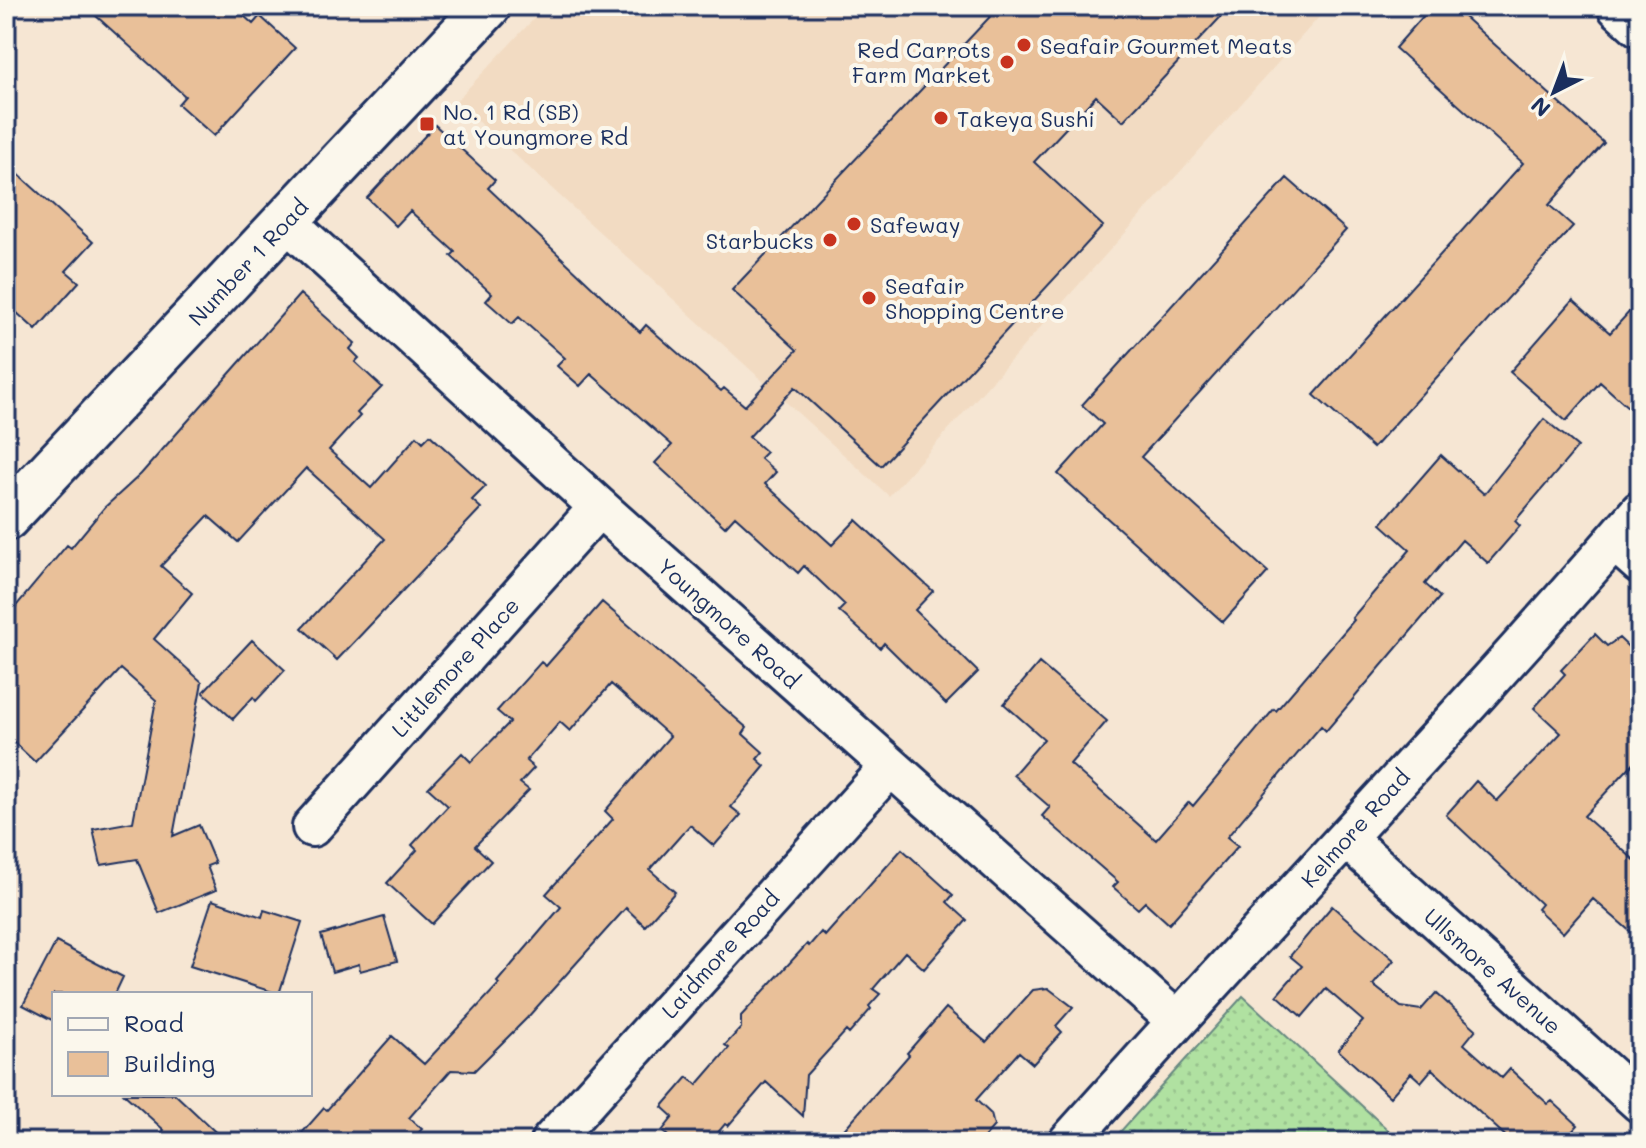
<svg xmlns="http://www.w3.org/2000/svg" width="1646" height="1148" viewBox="0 0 1646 1148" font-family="Mali,sans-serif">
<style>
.built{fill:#f2dbc2}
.grass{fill:url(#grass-dots);stroke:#668880;stroke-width:2}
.building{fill:#e9c099;stroke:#1b2f5e;stroke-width:2}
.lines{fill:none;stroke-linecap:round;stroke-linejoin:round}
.street-casing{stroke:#1b2f5e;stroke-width:44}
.secondary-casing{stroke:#1b2f5e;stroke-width:50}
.street{stroke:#fbf7ec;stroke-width:38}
.secondary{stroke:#fbf7ec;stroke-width:44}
.poi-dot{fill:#c8321e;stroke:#fbf7ec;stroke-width:3}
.labels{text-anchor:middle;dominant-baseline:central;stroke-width:8;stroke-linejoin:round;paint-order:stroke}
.poi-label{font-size:22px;fill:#1b2f5e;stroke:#fbf7ec;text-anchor:start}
.street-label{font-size:22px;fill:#1b2f5e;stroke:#fbf7ec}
</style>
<defs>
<pattern id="grass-dots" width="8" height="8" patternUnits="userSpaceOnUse" patternTransform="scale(2)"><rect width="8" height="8" fill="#b0e1a1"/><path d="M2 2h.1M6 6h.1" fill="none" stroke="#97c18d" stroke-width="1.8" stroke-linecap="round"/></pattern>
</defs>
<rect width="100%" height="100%" fill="#f6e6d3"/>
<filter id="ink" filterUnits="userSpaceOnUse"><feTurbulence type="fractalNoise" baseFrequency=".0125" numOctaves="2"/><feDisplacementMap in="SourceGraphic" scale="16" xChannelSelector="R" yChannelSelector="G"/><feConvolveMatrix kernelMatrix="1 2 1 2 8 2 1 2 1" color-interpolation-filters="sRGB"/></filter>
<g filter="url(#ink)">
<path class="built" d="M 546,6 L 1329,6 L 889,496 L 456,101 Z"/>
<path class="grass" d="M 1243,996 L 1401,1142 L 1111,1142 Z"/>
<path class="building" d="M 85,6 L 233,6 L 253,24 L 260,16 L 295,48 L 214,136 L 178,104 L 185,96 Z
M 1000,6 L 1231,6 L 1123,121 L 1096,96 L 1034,162 L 1103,226 L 881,466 L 795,387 L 749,437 L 766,452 L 760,458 L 776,472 L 765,484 L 832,545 L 856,520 L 933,591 L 915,610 L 978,672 L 946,704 L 884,643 L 880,648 L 839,611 L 845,605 L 804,566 L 798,573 L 735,516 L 725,527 L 655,463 L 672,445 L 591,374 L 580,386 L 557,366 L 565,358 L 519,317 L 512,324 L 486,301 L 492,294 L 451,256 L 455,252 L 410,211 L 396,226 L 367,198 L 435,125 L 495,180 L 488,188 L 640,332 L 646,325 L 721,391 L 724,388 L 745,406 L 797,350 L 732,290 Z
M 1432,6 L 1452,6 L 1604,143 L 1549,205 L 1573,226 L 1373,448 L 1314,395 L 1523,163 L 1395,48 Z
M 6,163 L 93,242 L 66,271 L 79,282 L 36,330 L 6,303 Z
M 1287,178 L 1346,230 L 1141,457 L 1268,572 L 1223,622 L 1058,474 L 1103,424 L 1082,405 Z
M 300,294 L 355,343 L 350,349 L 359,358 L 355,362 L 382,387 L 357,413 L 360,416 L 329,450 L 371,488 L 417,436 L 423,442 L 430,435 L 486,486 L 472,500 L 481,508 L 337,660 L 302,628 L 385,539 L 306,468 L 238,542 L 208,516 L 161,566 L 192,593 L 154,639 L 202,682 L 173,836 L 199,825 L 215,863 L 207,866 L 216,890 L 159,913 L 137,859 L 101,865 L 93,829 L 133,822 L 156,700 L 121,669 L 35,762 L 6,735 L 6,618 L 67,545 L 71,548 L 104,508 L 141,474 Z
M 1573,300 L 1610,333 L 1640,300 L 1640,418 L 1600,382 L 1566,421 L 1510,372 Z
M 1544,419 L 1578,447 L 1515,521 L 1520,526 L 1488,563 L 1462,540 L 1425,584 L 1440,597 L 1326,731 L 1321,726 L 1227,837 L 1238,846 L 1169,924 L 1145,902 L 1138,909 L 1113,887 L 1118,882 L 1042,816 L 1050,807 L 1013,775 L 1044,739 L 1004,704 L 1039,663 L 1107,721 L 1070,764 L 1156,840 L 1189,802 L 1193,806 L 1274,709 L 1276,711 L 1354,620 L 1352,618 L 1410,550 L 1381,524 L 1441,455 L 1484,494 Z
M 602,602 L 747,728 L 743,734 L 763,752 L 757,759 L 765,766 L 731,807 L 741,815 L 714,846 L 690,825 L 650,870 L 675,892 L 645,926 L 626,908 L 527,1018 L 474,1071 L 451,1070 L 409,1118 L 422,1129 L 410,1142 L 294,1142 L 324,1108 L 327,1110 L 392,1036 L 424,1064 L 499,984 L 497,982 L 561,907 L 546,894 L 613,819 L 605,811 L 670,736 L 611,684 L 570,731 L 560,722 L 526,761 L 534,768 L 520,783 L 529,790 L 475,846 L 491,861 L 432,924 L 387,883 L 417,850 L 412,845 L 448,806 L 428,788 L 462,753 L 471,762 L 510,722 L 497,711 L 541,662 L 546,666 Z
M 1595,634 L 1607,646 L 1619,638 L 1640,658 L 1640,756 L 1584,816 L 1640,865 L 1640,940 L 1593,899 L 1563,933 L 1537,909 L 1541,904 L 1446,815 L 1476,781 L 1497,801 L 1561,733 L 1534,708 L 1565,674 L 1561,670 Z
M 252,640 L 285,670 L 256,701 L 253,697 L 233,719 L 203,692 Z
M 902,849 L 953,895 L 947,902 L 967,920 L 924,969 L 905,952 L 873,989 L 880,994 L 869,1006 L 871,1009 L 849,1034 L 846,1031 L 806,1075 L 803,1116 L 766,1082 L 728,1126 L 725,1124 L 710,1142 L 675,1142 L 662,1131 L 673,1117 L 662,1107 L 688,1077 L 697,1085 L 729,1048 L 725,1045 L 741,1028 L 741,1016 L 807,944 L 809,946 L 821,932 L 825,936 Z
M 212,900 L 262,917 L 264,910 L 302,922 L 279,994 L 190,966 Z
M 1332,906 L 1394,960 L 1373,985 L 1401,1007 L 1421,1010 L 1436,993 L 1476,1029 L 1464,1044 L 1502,1078 L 1510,1069 L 1548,1104 L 1552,1101 L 1578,1125 L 1563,1142 L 1512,1142 L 1432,1069 L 1421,1082 L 1411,1073 L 1390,1097 L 1338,1050 L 1363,1021 L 1326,989 L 1302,1017 L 1277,995 L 1302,966 L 1290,956 Z
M 384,917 L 397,961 L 360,971 L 359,964 L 332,972 L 321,935 Z
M 56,942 L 123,977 L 115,994 L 54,994 L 54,1021 L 23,1005 Z
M 1048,988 L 1073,1007 L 1056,1026 L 1062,1032 L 1033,1064 L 1019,1052 L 976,1100 L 991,1114 L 994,1126 L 980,1142 L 833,1142 L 909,1055 L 907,1053 L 946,1008 L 986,1042 L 1033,990 Z
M 124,1094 L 175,1094 L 226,1142 L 153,1142 L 164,1130 Z"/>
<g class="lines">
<defs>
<path id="street" d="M 286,221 L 599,507 L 1177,1021
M 1614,541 L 1640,564
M 312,827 L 599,507
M 1347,839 L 1640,1103
M 550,1142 L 890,767
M 1068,1142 C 1257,930 1454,726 1640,511"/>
<path id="secondary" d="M 1620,6 L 1640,24
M 6,518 L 488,6"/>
</defs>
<use href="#street" class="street-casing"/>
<use href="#secondary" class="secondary-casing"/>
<use href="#street" class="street"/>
<use href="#secondary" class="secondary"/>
</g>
</g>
<g class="poi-dot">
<circle cx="1024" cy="45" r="8"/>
<circle cx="1007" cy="62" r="8"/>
<circle cx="941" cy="118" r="8"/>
<rect x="419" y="116" width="16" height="16" rx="4"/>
<circle cx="854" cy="224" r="8"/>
<circle cx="830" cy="240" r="8"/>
<circle cx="869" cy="298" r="8"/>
</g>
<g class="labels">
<g class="poi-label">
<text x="1040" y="45">Seafair Gourmet Meats</text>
<text x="991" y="49" text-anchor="end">Red Carrots<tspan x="991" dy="25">Farm Market</tspan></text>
<text x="443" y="111">No. 1 Rd (SB)<tspan x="443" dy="25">at Youngmore Rd</tspan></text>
<text x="957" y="118">Takeya Sushi</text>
<text x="870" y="224">Safeway</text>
<text x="814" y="240" text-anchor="end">Starbucks</text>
<text x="885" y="285">Seafair<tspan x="885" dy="25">Shopping Centre</tspan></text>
</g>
<g class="street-label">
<text transform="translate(248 262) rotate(-47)">Number 1 Road</text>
<text transform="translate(729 623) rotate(42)">Youngmore Road</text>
<text transform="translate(455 667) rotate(-48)">Littlemore Place</text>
<text transform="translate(1355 828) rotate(-48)">Kelmore Road</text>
<text transform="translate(720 954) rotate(-48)">Laidmore Road</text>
<text transform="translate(1493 971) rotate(42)">Ullsmore Avenue</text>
</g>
</g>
<rect width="1646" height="1148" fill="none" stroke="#fbf7ec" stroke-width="32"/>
<rect x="16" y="16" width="1614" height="1116" fill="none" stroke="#1b2f5e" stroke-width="3" filter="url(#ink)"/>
<rect x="52" y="992" width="260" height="104" fill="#fbf7ec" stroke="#a1a7b3" stroke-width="2"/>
<rect x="68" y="1018" width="40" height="12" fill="#fbf7ec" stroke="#a1a7b3" stroke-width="2"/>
<text x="124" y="1032" font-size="24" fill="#1b2f5e">Road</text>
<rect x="68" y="1052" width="40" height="24" fill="#e9c099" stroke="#a1a7b3" stroke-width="2"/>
<text x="124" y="1072" font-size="24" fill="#1b2f5e">Building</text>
<g transform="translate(1554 92) rotate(222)" stroke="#fbf7ec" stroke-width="6" paint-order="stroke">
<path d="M0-6L14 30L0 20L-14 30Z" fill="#1b2f5e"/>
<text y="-12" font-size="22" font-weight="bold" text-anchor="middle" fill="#1b2f5e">N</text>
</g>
</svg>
